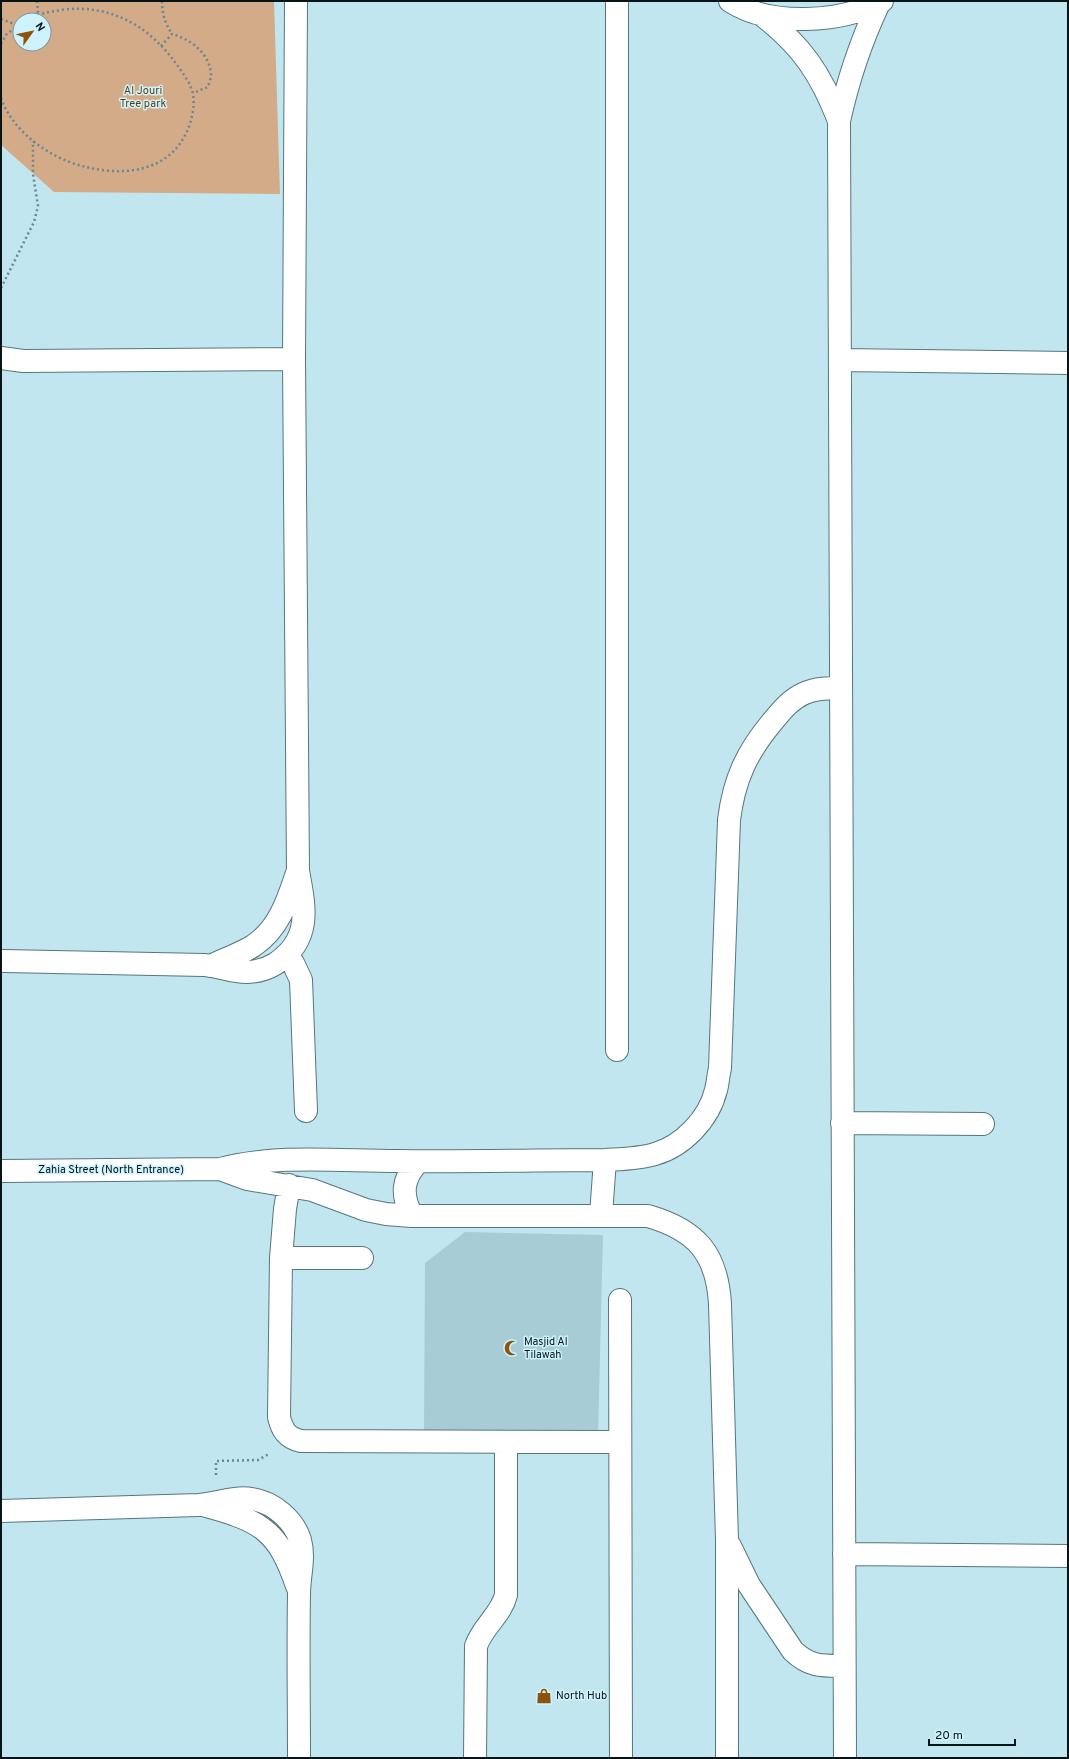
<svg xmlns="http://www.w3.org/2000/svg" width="1069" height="1759" viewBox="0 0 1069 1759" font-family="Overpass,sans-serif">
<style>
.green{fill:#d3ab88;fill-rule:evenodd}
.building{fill:#a8ccd6}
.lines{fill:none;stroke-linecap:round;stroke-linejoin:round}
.minor-casing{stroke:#55767f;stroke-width:24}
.path{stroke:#6c868d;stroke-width:2.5;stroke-dasharray:2 3;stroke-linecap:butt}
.minor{stroke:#fff;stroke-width:22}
.labels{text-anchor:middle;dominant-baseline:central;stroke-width:3;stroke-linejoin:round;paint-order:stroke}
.park-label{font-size:11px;fill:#623c13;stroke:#cef3fd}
.street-label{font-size:11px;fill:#061317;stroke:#cef3fd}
.poi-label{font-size:11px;fill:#061317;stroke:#cef3fd;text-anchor:start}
</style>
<rect width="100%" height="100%" fill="#c1e6ef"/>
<path class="green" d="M 1,1 L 274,1 L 280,194 L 54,192 L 1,145 ZM 20,20 L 44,20 L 44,44 L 20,44 Z"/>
<path class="building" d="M 465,1232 L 603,1235 L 598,1436 L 424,1432 L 425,1263 Z"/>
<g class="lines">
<defs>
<path id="minor" d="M 730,1 C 770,27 841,23 882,1
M 762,15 C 802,46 821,74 839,121
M 1,358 L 23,361 L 294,359
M 840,360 L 1068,363
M 285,956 L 293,963 L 301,980 L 306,1111
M 1,961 C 69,962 137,964 204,965 C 219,966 232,972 246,972 C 256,972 267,969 275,964 C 312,940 305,908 298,871 L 294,359 L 296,1
M 210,966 C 225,959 240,954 253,946 C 279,929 288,900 297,873
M 617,1050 L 617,1
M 842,1123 L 983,1124
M 220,1169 L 247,1179 L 312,1190 L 366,1210 L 386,1214 L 412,1216 L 648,1216 C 696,1230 717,1253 720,1304 L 727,1540 L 727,1758
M 1,1171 L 220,1169 C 277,1154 339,1161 398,1161 C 467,1162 536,1160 605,1160 C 622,1159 639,1159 655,1154 C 683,1146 709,1119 716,1090 C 718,1083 718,1076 720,1068 L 729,820 C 734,779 747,752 773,721 C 782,710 791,699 805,693 C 816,688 829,688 841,688
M 289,1185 L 285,1209 L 281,1258 L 279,1417 C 282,1430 287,1438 301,1441 L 620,1442
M 601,1215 L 605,1160
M 412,1216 C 401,1195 402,1179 418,1162
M 281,1258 L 362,1258
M 620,1300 L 621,1758
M 206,1506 C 261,1521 278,1530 297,1586
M 1,1511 C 67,1509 132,1507 198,1505 C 216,1504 233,1496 252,1499 C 273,1502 294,1520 300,1540 C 305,1558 299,1576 299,1594 C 298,1649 299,1704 299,1758
M 730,1546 L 749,1585 L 793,1651 C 810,1667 822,1666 844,1666
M 844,1554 L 1068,1556
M 475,1758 L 476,1646 C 483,1626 501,1615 506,1595 L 506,1442
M 845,1758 L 839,121 C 848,80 861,41 879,3"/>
</defs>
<use href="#minor" class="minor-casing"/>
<path class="path" d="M 37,1 L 38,14
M 162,1 C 162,14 165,23 172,34
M 1,19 L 17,25
M 1,44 L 6,35 L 20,23
M 161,46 L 172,34 C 190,39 210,53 211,75 C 211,79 209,83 208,87 L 193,93
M 1,98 C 12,131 50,158 82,166 C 122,177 170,173 188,129 C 192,119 195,106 193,94 C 191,84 183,73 177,65 C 150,26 109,3 61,10 C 48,12 38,14 26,20
M 1,288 L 34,222 L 38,206 L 33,174 L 33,141
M 216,1475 L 216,1461 L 258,1460 L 269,1454"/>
<use href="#minor" class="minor"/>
</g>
<defs>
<symbol id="mosque-bare" viewBox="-9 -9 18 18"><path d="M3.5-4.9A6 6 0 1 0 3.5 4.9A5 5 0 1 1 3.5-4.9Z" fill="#8d530e" stroke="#cef3fd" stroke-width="2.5" paint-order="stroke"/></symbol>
<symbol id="shop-bare" viewBox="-9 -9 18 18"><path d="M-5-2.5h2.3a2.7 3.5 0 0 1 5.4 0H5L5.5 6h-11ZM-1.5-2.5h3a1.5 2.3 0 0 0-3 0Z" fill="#8d530e" stroke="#cef3fd" stroke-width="2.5" paint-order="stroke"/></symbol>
</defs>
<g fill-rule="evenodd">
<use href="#mosque-bare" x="501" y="1337" width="22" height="22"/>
<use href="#shop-bare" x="533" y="1685" width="22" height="22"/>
</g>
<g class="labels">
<g class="park-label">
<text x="143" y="91">Al Jouri<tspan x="143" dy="13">Tree park</tspan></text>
</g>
<g class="street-label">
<text x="111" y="1170">Zahia Street (North Entrance)</text>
</g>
<g class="poi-label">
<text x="524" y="1342">Masjid Al<tspan x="524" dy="13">Tilawah</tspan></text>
<text x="556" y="1696">North Hub</text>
</g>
</g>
<rect width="1069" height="1759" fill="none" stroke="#061317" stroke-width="4"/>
<g transform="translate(32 32) rotate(57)"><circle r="19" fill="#cef3fd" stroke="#7e99a1"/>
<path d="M0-3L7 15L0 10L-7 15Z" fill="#8d530e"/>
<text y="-6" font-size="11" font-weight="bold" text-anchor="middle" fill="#061317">N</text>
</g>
<path d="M929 1739v6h86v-6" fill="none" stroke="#061317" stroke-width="2"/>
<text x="935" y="1739" font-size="12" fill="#061317" stroke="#cef3fd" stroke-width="3" paint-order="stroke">20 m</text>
</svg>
